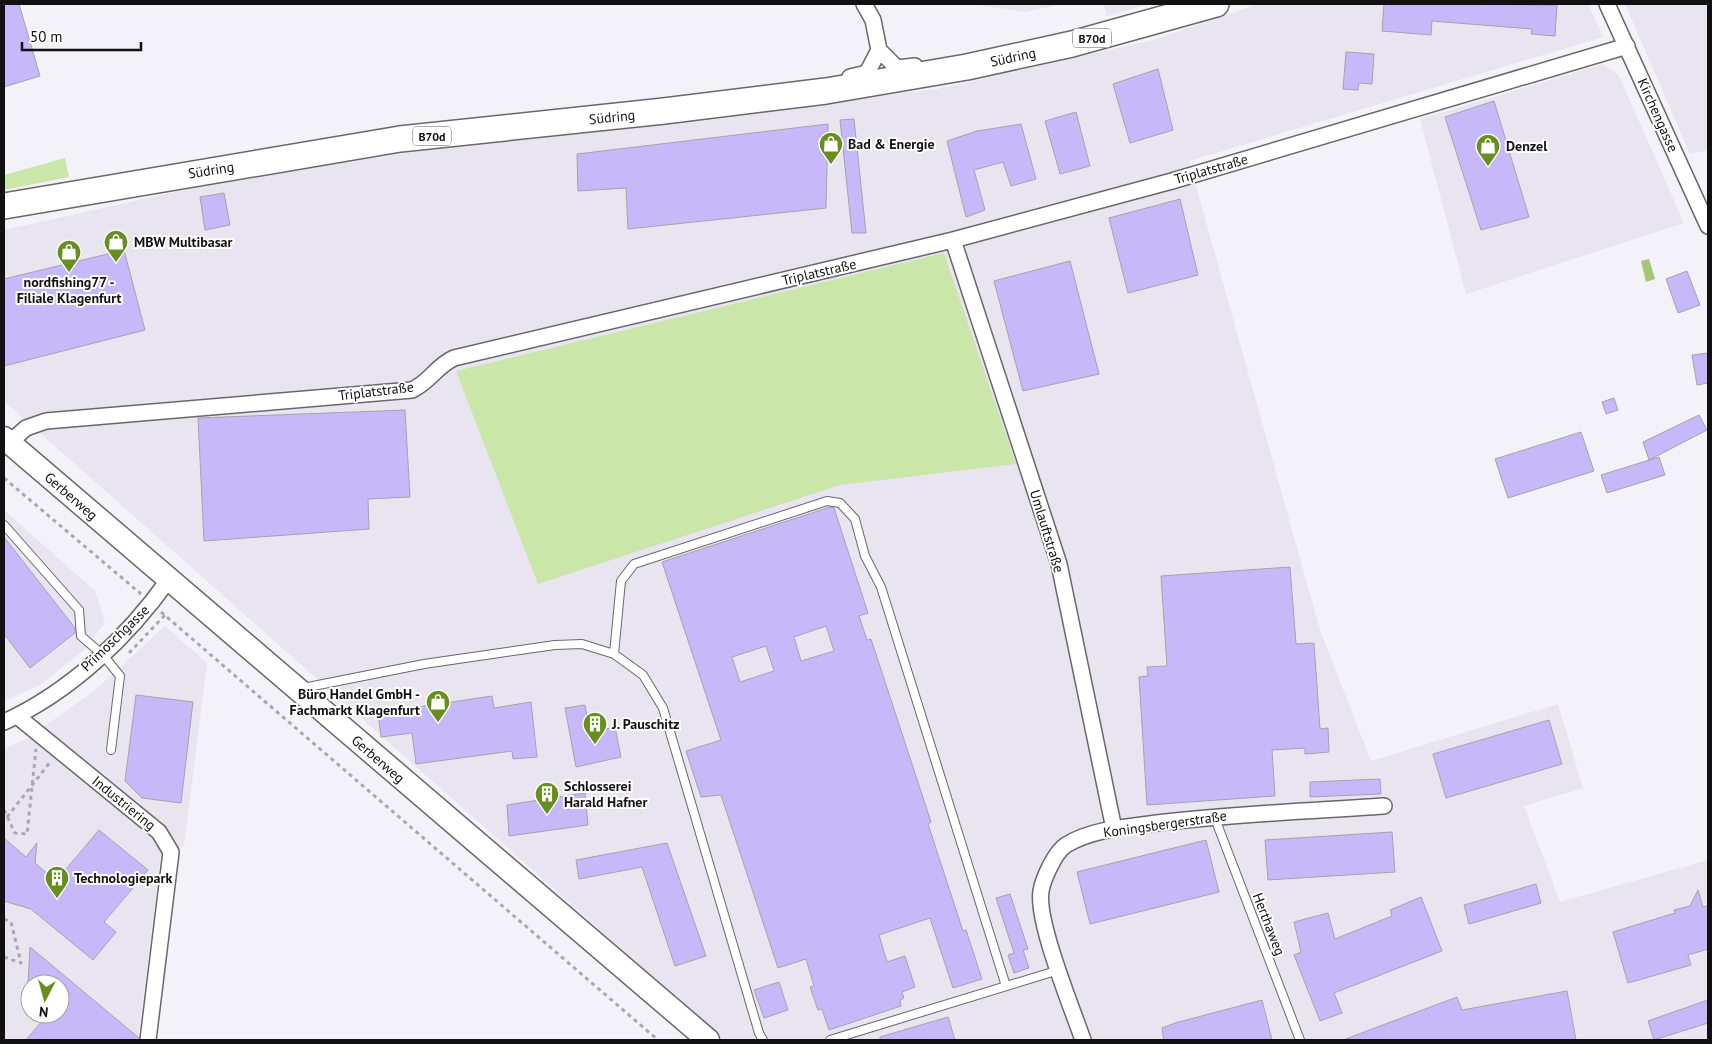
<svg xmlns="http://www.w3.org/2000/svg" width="1712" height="1044" viewBox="0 0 1712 1044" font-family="'PT Sans',sans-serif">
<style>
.built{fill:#e8e5f1;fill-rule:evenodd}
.green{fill:#cae6a8}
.water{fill:#a4c677}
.building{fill:#c7b9f9;stroke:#a4a3a8;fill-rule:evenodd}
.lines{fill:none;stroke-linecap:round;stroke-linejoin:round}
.lane-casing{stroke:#68676c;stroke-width:10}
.street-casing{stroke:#68676c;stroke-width:18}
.secondary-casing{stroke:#68676c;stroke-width:25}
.primary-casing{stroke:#68676c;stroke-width:28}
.path{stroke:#a9a8ad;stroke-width:3;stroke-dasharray:4 4;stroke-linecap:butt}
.lane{stroke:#fff;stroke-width:8}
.street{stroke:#fff;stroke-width:15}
.secondary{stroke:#fff;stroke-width:22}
.primary{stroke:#fff;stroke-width:25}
.labels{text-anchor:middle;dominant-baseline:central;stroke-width:4;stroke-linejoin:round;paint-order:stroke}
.shield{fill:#fff;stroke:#585859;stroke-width:1}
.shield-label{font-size:12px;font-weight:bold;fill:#111012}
.street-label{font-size:14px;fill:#111012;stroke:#fff}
.poi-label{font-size:14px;font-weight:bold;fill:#111012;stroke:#fff;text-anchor:start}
</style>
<rect width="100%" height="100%" fill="#f3f2f8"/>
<path class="built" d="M 971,4 L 1062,4 L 1025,12 Z
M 1103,4 L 1149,4 L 1107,16 Z
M 1258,4 L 1588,4 L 1603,37 L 1189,161 L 1320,630 L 1371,761 L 1558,704 L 1583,788 L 1524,806 L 1560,902 L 1708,860 L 1708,1040 L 724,1040 L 4,401 L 4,230 L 211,184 L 412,152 L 937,89 L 1153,40 Z
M 1625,4 L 1708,4 L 1708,150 L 1690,154 Z
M 1603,64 L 1619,76 L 1684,223 L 1466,294 L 1420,119 Z
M 4,510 L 95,591 L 105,623 L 84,650 L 40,685 L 4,701 Z
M 165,626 L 207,663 L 184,846 L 161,854 L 138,1040 L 4,1040 L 4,749 L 28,738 L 94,691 ZM 30,984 L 60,984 L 60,1014 L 30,1014 Z"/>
<path class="green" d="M 65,158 L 69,177 L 4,190 L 4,175 Z
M 944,253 L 1016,464 L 840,485 L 538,584 L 456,371 Z"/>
<path class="water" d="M 1649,259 L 1655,279 L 1646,282 L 1641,261 Z"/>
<path class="building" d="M 4,4 L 19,4 L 40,76 L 4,87 Z
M 1384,4 L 1557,5 L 1555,36 L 1531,34 L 1532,29 L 1432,21 L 1431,35 L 1382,31 Z
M 1346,52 L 1374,54 L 1372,84 L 1359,83 L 1358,90 L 1343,89 Z
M 1158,69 L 1173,130 L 1130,143 L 1113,84 Z
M 1494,101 L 1529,217 L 1481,230 L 1445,117 Z
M 1076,112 L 1090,166 L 1060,174 L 1045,121 Z
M 854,119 L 866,233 L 852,233 L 840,120 Z
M 828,124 L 826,208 L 628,229 L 626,188 L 578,191 L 577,154 Z
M 1021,124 L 1036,179 L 1011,186 L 1003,162 L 974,170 L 985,210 L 966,217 L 947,141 L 977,131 Z
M 224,193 L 230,225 L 205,230 L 200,197 Z
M 1180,199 L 1198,275 L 1128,293 L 1109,218 Z
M 124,250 L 145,330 L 4,366 L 4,279 Z
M 1070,261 L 1099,374 L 1023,391 L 994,281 Z
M 1687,271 L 1700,305 L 1678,313 L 1666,279 Z
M 1708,353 L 1708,383 L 1697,385 L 1692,355 Z
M 1614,398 L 1618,410 L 1606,414 L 1602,402 Z
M 405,410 L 410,497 L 368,499 L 369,529 L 204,541 L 198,418 Z
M 1699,415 L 1707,430 L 1649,460 L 1643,442 Z
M 1581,432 L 1594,471 L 1508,498 L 1495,459 Z
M 1659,457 L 1665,475 L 1607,493 L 1601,475 Z
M 830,507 L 834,508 L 868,613 L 859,616 L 867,640 L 871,639 L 931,822 L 928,824 L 963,931 L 966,930 L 982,979 L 953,988 L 930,918 L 879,935 L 887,962 L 905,956 L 915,987 L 902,992 L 904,998 L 900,1000 L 901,1006 L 829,1030 L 822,1009 L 818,1010 L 810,987 L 814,986 L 806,959 L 778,968 L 721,795 L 701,797 L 686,751 L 721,740 L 662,562 ZM 826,626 L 834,651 L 801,661 L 794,637 ZM 766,646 L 774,671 L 740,682 L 732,657 Z
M 4,537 L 75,628 L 75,633 L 30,668 L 4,634 Z
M 1290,567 L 1296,644 L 1314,643 L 1320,729 L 1328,728 L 1329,752 L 1305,754 L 1305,748 L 1272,750 L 1275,796 L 1147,805 L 1139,677 L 1148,676 L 1147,667 L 1167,666 L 1161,576 Z
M 136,695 L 193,702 L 181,803 L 142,798 L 125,781 Z
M 492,696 L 494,708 L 531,702 L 537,757 L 513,759 L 512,751 L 416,764 L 412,733 L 381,737 L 378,713 Z
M 585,705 L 590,733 L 615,727 L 621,757 L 576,767 L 565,708 Z
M 1549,720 L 1562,764 L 1446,798 L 1433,754 Z
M 1380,779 L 1381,794 L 1310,797 L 1310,782 Z
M 585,793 L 588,825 L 509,836 L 507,805 Z
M 99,830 L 148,870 L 104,922 L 116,932 L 93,960 L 31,909 L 4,901 L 4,838 L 26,857 L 37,843 L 35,863 L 56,881 Z
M 1392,832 L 1395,872 L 1268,880 L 1265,840 Z
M 1206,840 L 1219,892 L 1090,924 L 1077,872 Z
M 667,843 L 706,956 L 675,966 L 642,867 L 579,879 L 576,860 Z
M 1536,884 L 1541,903 L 1469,924 L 1464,905 Z
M 1698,890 L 1703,907 L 1708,906 L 1708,949 L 1688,955 L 1691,965 L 1628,983 L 1613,932 L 1675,913 L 1674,910 L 1690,906 Z
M 1010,894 L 1028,949 L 1023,950 L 1029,968 L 1014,973 L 1008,955 L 1014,953 L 996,898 Z
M 1421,897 L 1442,951 L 1334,993 L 1342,1013 L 1320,1021 L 1294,955 L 1301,952 L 1294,922 L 1328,913 L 1335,939 L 1392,916 L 1390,910 Z
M 30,947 L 139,1038 L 139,1040 L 26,1040 L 48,1014 L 60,1014 L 60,984 L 28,984 Z
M 779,982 L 788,1010 L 764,1018 L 754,990 Z
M 1567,991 L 1576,1040 L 1343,1040 L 1457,997 L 1462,1010 Z
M 1262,1000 L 1272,1040 L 1164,1040 L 1162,1028 L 1175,1023 Z
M 1708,1000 L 1708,1023 L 1654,1040 L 1648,1021 Z
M 948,1017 L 955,1040 L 880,1040 L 880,1037 Z"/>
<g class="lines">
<defs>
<path id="lane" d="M 4,525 L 79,610 L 81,636 L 103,655 L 120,676 L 111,750
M 614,654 L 621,581 L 634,564 L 827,501 L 840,503 L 855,519 L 865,556 L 881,587 L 1006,986
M 303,688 L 424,664 L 555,645 L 582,644 L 614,654 L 643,675 L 663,708 L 759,1033 L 763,1040
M 1214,816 L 1300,1040
M 830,1040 L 1059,970"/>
<path id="street" d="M 864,4 L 873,20 L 879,50 L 897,68 L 915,66
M 1607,4 L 1708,226
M 850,77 L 867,73 L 879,50
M 953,240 L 1059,564 L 1114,829
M 9,443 L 26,428 L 46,421 L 412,390 C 431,381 435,367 454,358 L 953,240 L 1172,181 L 1627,46
M 17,716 L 159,832 L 171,852 L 148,1040
M 4,722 C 70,692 128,637 169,579
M 1083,1040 C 1072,1008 1036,921 1041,891 C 1043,879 1055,852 1066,845 C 1092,829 1127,827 1157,823 C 1233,814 1308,811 1384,806"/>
<path id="secondary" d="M 4,438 L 708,1040"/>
<path id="primary" d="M 4,206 L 400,139 L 664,111 L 826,91 L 967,67 L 1072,44 L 1216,4"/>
</defs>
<use href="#lane" class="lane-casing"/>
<use href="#street" class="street-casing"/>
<use href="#secondary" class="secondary-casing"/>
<use href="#primary" class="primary-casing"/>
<path class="path" d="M 4,478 L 141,594
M 161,612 L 658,1040
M 129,653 L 165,615
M 4,810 L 15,833 L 27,834 L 36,749
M 7,817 L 51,761
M 4,919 L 11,922 L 21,963 L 4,957"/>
<use href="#lane" class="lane"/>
<use href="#street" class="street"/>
<use href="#secondary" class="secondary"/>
<use href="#primary" class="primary"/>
</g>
<defs>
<symbol id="shop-pin" viewBox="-11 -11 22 30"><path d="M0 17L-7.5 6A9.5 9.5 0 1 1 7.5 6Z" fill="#678f1d" stroke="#fff"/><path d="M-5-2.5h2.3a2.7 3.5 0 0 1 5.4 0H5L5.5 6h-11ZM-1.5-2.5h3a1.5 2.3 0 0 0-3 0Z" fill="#fff"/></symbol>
<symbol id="building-pin" viewBox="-11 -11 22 30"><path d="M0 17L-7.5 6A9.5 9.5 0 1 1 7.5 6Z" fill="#678f1d" stroke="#fff"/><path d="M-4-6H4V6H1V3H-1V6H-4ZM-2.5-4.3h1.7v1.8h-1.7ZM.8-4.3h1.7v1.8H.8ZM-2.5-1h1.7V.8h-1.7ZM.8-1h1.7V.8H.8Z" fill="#fff"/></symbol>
</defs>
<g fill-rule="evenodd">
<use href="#shop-pin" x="817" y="130" width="28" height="38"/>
<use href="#shop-pin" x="1474" y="132" width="28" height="38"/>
<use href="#shop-pin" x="102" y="228" width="28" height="38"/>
<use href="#shop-pin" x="55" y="238" width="28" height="38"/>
<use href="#shop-pin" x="424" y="688" width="28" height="38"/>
<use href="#building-pin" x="581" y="710" width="28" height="38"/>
<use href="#building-pin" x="533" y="780" width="28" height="38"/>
<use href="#building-pin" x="43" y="864" width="28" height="38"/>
</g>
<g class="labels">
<g class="shield">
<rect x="1073" y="28.5" width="38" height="19" rx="4"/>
<rect x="413" y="126.5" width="38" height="19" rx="4"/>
</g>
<g class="shield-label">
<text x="1092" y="38">B70d</text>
<text x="432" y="136">B70d</text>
</g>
<g class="street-label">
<text transform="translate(1013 57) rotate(-12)">Südring</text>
<text transform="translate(1658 115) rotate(66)">Kirchengasse</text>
<text transform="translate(612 117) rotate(-6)">Südring</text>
<text transform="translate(1211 169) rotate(-16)">Triplatstraße</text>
<text transform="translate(211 170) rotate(-9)">Südring</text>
<text transform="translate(819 272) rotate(-13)">Triplatstraße</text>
<text transform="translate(376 391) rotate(-7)">Triplatstraße</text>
<text transform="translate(71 496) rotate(41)">Gerberweg</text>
<text transform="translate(1047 531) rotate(73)">Umlauftstraße</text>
<text transform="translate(115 638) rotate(-44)">Primoschgasse</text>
<text transform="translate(378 759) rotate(41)">Gerberweg</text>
<text transform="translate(124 803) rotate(39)">Industriering</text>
<text transform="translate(1165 824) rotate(-8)">Koningsbergerstraße</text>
<text transform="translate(1269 924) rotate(69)">Herthaweg</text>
</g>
<g class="poi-label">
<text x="848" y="144">Bad &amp; Energie</text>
<text x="1506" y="146">Denzel</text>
<text x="134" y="242">MBW Multibasar</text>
<text x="69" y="282" text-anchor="middle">nordfishing77 -<tspan x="69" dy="16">Filiale Klagenfurt</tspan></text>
<text x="420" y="694" text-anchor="end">Büro Handel GmbH -<tspan x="420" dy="16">Fachmarkt Klagenfurt</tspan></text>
<text x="612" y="724">J. Pauschitz</text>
<text x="564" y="786">Schlosserei<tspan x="564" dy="16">Harald Hafner</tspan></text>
<text x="74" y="878">Technologiepark</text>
</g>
</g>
<rect width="1712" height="1044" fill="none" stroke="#111012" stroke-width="10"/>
<g transform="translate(45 999) rotate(186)"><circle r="24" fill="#ffffff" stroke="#a09fa0"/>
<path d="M0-4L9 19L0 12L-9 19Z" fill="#678f1d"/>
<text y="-8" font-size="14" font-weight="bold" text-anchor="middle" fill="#111012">N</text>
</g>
<path d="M22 42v8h119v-8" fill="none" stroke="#111012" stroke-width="2.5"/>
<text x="30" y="42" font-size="15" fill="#111012" stroke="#ffffff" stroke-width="4" paint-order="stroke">50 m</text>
</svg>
